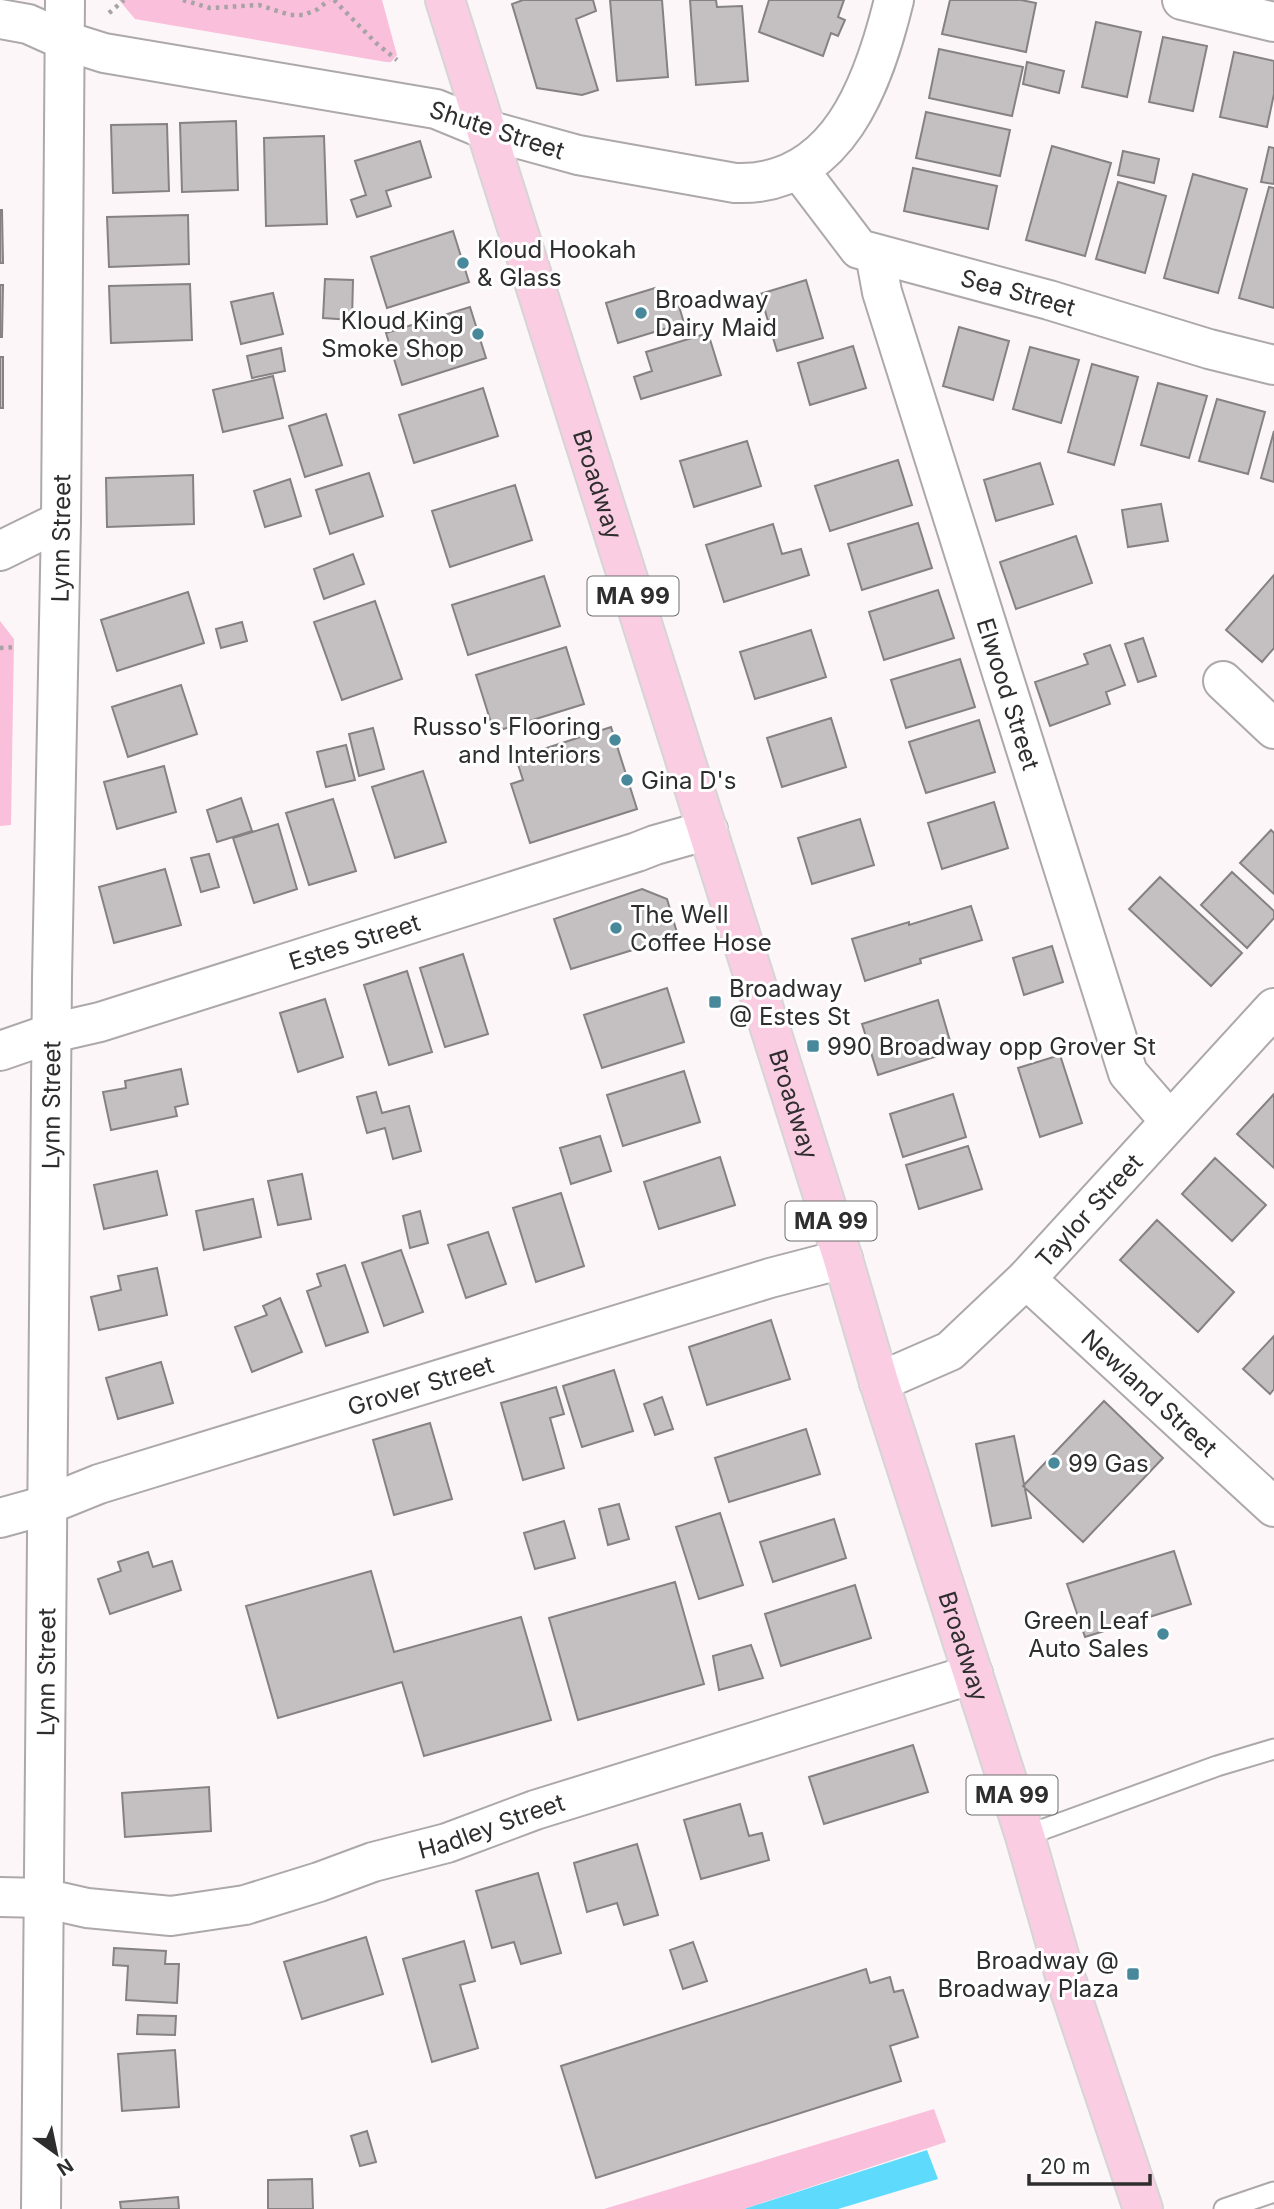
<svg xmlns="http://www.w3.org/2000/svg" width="1274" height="2209" viewBox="0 0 1274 2209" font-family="Inter,sans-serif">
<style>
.green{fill:#f9bfdb}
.water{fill:#5edbfc}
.building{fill:#c4bfc1;stroke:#868183;stroke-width:2}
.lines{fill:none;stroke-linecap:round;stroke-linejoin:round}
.lane-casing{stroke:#ada8aa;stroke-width:23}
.street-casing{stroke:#ada8aa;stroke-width:42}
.secondary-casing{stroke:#ada8aa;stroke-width:42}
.primary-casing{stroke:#d5d5d5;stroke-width:42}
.path{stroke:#a7a3a5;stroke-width:4.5;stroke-dasharray:3.5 5;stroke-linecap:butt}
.lane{stroke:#fff;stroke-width:19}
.street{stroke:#fff;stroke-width:38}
.secondary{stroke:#fff;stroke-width:38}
.primary{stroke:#fbcde3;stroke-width:38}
.poi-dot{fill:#48889b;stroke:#fff;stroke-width:2.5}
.labels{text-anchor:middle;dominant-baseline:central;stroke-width:6;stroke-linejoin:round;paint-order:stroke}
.shield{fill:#fff;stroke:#6d6d6d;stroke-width:2}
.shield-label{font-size:23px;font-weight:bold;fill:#2f2e2e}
.street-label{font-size:24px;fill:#2f2e2e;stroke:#fff}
.poi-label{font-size:24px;fill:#2f2e2e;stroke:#fff;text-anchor:start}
</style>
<rect width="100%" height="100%" fill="#fcf6f9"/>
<path class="green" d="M 119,0 L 382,0 L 397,55 L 391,62 L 386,62 L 135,19 Z
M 0,621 L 14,639 L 11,825 L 0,826 Z
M 934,2109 L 946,2142 L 744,2209 L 604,2209 Z"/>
<path class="water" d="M 927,2150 L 938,2179 L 838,2209 L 744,2209 Z"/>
<path class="building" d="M 523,0 L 593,0 L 596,11 L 576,19 L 598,90 L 582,95 L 537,88 L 512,4 Z
M 610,0 L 662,0 L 668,77 L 617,81 Z
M 690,0 L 716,0 L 717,7 L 742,6 L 748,81 L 696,85 Z
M 769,0 L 844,0 L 838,17 L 845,20 L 838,36 L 831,33 L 823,56 L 759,32 Z
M 950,0 L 1021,0 L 1036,3 L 1026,52 L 942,34 Z
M 1096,22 L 1141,32 L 1127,97 L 1082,87 Z
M 1163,37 L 1207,46 L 1193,111 L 1149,102 Z
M 939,49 L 1023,67 L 1012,116 L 929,98 Z
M 1234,52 L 1274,61 L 1274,94 L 1267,127 L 1220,117 Z
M 1027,62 L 1064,71 L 1059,93 L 1023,84 Z
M 926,112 L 1010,130 L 1000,176 L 916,158 Z
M 236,121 L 238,190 L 182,192 L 180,123 Z
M 167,124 L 169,191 L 113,193 L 111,125 Z
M 324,136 L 327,224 L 266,226 L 264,138 Z
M 420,141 L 431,177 L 386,191 L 391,206 L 357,217 L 351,200 L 366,195 L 355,161 Z
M 1052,146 L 1111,163 L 1085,256 L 1026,240 Z
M 1269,147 L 1274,148 L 1274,184 L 1261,182 Z
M 1123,151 L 1159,159 L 1154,183 L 1118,175 Z
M 913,168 L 997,186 L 988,229 L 904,211 Z
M 1193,174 L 1247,189 L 1218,293 L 1164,278 Z
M 1118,182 L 1166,196 L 1145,273 L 1096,259 Z
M 1269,187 L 1274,188 L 1274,308 L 1239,298 Z
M 0,210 L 2,210 L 3,263 L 0,263 Z
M 188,215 L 189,264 L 109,267 L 107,217 Z
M 453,231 L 469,282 L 387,308 L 371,257 Z
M 325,279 L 353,280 L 352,320 L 323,318 Z
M 806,280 L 823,338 L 777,351 L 760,294 Z
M 190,284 L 192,340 L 111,343 L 109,286 Z
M 0,285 L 3,285 L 2,337 L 0,337 Z
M 655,288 L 659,301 L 676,296 L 684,323 L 618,343 L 606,303 Z
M 273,293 L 283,334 L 241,344 L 231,302 Z
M 470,307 L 486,358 L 402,385 L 386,333 Z
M 959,327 L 1009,341 L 993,400 L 943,386 Z
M 708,333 L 721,375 L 641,399 L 634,377 L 652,371 L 646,352 Z
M 853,346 L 866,388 L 810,405 L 798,363 Z
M 1030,347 L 1079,360 L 1061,423 L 1013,409 Z
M 281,348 L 285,371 L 252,378 L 247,356 Z
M 0,357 L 3,357 L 3,408 L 0,408 Z
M 1092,364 L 1138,377 L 1114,465 L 1068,452 Z
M 273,376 L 283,418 L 223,432 L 213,390 Z
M 1158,383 L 1207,396 L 1189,458 L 1141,445 Z
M 483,388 L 498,436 L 414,463 L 399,415 Z
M 1217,399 L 1265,412 L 1248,474 L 1199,461 Z
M 326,414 L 342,465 L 305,477 L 289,426 Z
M 1274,431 L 1274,482 L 1261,478 Z
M 747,441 L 761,486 L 694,507 L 680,461 Z
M 898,460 L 912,505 L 830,531 L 815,486 Z
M 1040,463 L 1053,504 L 996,521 L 984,480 Z
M 369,473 L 383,516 L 330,534 L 316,490 Z
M 193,475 L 194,524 L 107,527 L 106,478 Z
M 290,479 L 301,516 L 265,527 L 254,491 Z
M 515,485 L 532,540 L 450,567 L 432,511 Z
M 1161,504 L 1168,541 L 1128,547 L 1122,510 Z
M 918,523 L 932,568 L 862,590 L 848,544 Z
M 773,524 L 782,554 L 801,549 L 809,575 L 724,602 L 706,545 Z
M 1076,536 L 1092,583 L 1016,609 L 1000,562 Z
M 353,554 L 364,584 L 324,599 L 314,569 Z
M 1274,575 L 1274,648 L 1262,662 L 1226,630 Z
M 544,576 L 560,626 L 468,655 L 452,605 Z
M 938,590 L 954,638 L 884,660 L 869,612 Z
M 188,592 L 204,643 L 117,671 L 101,620 Z
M 375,601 L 402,679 L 342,700 L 314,622 Z
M 242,622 L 247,641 L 221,648 L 216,629 Z
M 811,630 L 826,677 L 755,699 L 740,652 Z
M 1143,638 L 1156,676 L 1138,682 L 1125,644 Z
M 1110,645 L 1125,685 L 1106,692 L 1110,704 L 1050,726 L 1035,682 L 1088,664 L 1084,654 Z
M 566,647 L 584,704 L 494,732 L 476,675 Z
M 960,659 L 975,707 L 906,728 L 891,680 Z
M 181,685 L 197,734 L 128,757 L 112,707 Z
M 831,718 L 846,767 L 782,787 L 767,738 Z
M 979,720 L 995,772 L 926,793 L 909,742 Z
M 611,727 L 637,809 L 530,843 L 511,784 L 523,780 L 516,758 Z
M 373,728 L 384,769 L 359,776 L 349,734 Z
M 346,745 L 355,780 L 326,787 L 317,752 Z
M 164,766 L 176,812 L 117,829 L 104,782 Z
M 423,771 L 446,842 L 395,858 L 372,787 Z
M 241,798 L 252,831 L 217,842 L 207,810 Z
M 333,799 L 356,871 L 309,885 L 286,813 Z
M 994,802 L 1008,848 L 942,869 L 928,823 Z
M 860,819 L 874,865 L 812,884 L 798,838 Z
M 278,824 L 297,889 L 254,903 L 233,838 Z
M 1271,830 L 1274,833 L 1274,894 L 1240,863 Z
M 209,854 L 219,887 L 201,892 L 191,858 Z
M 165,869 L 181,925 L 114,943 L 99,887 Z
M 1232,872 L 1274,911 L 1274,918 L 1247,948 L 1201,905 Z
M 1160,877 L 1242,953 L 1211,986 L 1129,909 Z
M 642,889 L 667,899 L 678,936 L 571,969 L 554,919 Z
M 971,906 L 982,940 L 920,959 L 921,963 L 865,981 L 852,939 L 909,922 L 909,925 Z
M 1052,946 L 1063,982 L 1024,995 L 1013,958 Z
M 463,954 L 488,1034 L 445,1047 L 420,968 Z
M 407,971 L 432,1052 L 389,1065 L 364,985 Z
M 667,988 L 684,1042 L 602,1068 L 584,1015 Z
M 325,999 L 343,1057 L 298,1072 L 280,1013 Z
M 938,1000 L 953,1051 L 878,1075 L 862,1024 Z
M 1060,1055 L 1082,1123 L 1040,1137 L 1018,1068 Z
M 181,1069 L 188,1104 L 175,1107 L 177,1116 L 111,1130 L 103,1092 L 126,1088 L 125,1081 Z
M 684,1071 L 700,1122 L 623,1146 L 607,1095 Z
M 376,1092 L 382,1113 L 409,1106 L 421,1151 L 393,1159 L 385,1128 L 367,1133 L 357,1097 Z
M 953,1094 L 966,1137 L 903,1157 L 890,1114 Z
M 1274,1094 L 1274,1168 L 1237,1134 Z
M 600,1136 L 611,1171 L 571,1184 L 560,1148 Z
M 968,1146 L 982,1189 L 919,1209 L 906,1165 Z
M 720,1157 L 735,1205 L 659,1229 L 644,1182 Z
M 1215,1158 L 1266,1205 L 1232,1241 L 1182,1194 Z
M 157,1171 L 167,1215 L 104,1229 L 94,1185 Z
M 302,1174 L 311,1219 L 278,1225 L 268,1181 Z
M 561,1193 L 584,1266 L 536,1282 L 513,1208 Z
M 253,1199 L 261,1237 L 204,1250 L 196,1211 Z
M 420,1211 L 428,1243 L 410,1248 L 403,1216 Z
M 1157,1220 L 1234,1292 L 1198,1332 L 1120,1260 Z
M 488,1232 L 506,1284 L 466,1298 L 448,1245 Z
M 401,1250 L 423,1312 L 384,1326 L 362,1263 Z
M 345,1265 L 368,1332 L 326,1346 L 307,1291 L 321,1286 L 317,1274 Z
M 157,1268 L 167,1315 L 99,1330 L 91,1297 L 121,1290 L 118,1276 Z
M 280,1298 L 302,1352 L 252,1372 L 235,1327 L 267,1315 L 263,1306 Z
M 771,1320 L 790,1379 L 707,1405 L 689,1347 Z
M 1274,1336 L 1274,1389 L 1270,1394 L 1243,1369 Z
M 161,1362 L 173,1403 L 118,1419 L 106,1378 Z
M 614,1370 L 633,1431 L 582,1447 L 563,1386 Z
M 556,1387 L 564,1414 L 550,1418 L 564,1468 L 523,1480 L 501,1403 Z
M 662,1397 L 673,1429 L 655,1435 L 644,1404 Z
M 1104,1401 L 1163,1458 L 1083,1542 L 1023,1486 Z
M 430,1423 L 452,1499 L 394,1515 L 373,1440 Z
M 806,1429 L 820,1474 L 729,1502 L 715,1458 Z
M 1014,1436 L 1031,1518 L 992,1526 L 976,1444 Z
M 619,1504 L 629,1539 L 608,1545 L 599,1509 Z
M 720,1513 L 743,1585 L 699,1599 L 676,1527 Z
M 834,1519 L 846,1558 L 773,1582 L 760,1542 Z
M 564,1521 L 575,1558 L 535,1569 L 524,1533 Z
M 1174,1551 L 1191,1604 L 1085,1637 L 1067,1584 Z
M 148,1552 L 153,1567 L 172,1561 L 181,1590 L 110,1614 L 98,1579 L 121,1571 L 118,1562 Z
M 371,1571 L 394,1652 L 521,1617 L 551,1720 L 424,1756 L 402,1682 L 278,1718 L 246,1606 Z
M 675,1582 L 704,1684 L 578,1720 L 549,1618 Z
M 855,1585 L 871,1638 L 781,1666 L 765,1614 Z
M 751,1645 L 763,1678 L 719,1690 L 713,1656 Z
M 913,1745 L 928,1792 L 824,1824 L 809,1777 Z
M 209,1787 L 211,1831 L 125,1837 L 122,1793 Z
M 740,1804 L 749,1836 L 762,1833 L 769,1860 L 701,1879 L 684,1820 Z
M 637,1844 L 658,1915 L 624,1925 L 617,1903 L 587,1912 L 574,1863 Z
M 538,1873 L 561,1953 L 521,1964 L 514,1942 L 492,1948 L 476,1891 Z
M 366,1937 L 383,1994 L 302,2019 L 284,1962 Z
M 464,1941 L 475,1981 L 460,1985 L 478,2048 L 432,2062 L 403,1959 Z
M 693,1942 L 707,1981 L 683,1989 L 670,1950 Z
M 114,1948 L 166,1951 L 165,1964 L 179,1964 L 177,2003 L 126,2000 L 128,1966 L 113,1965 Z
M 866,1969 L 870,1983 L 890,1977 L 894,1992 L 903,1990 L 918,2037 L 890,2046 L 901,2081 L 596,2178 L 561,2066 Z
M 138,2015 L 176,2016 L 175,2035 L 137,2034 Z
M 175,2050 L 179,2107 L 122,2111 L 118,2054 Z
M 367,2131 L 376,2162 L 360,2166 L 351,2136 Z
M 312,2179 L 313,2209 L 268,2209 L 268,2180 Z
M 178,2197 L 179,2209 L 121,2209 L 120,2202 Z"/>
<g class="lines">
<defs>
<path id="lane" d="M 1025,1836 L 1217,1766 L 1274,1749
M 1224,2209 L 1274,2192"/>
<g id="street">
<path d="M 1182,0 L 1274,22"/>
<path d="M 0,19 L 28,24 L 66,41 L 104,53 L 436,109 L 487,130"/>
<path id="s1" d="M 799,170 L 859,249 L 1049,300 L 1209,349 L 1274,365"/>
<path id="s2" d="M 875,254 L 882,292 L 1128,1073 L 1169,1120"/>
<path d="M 1223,681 L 1274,729"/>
<path id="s3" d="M 0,1051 L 52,1033 L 100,1022 L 637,852 L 655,845 L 708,830"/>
<path id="s4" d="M 1026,1279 L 1274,1507"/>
<path id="s5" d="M 0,1518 L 47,1505 L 99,1484 L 770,1278 L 843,1259"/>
<path id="s6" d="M 0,1897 L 43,1898 L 87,1908 L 171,1916 L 245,1905 L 319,1882 L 373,1862 L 447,1843 L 535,1810 L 973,1674"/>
</g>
<g id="secondary">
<path d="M 487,130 L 578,155 L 735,183 C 838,187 874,82 894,0"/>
<path d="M 0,551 L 61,521"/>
<path id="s7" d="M 879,1382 L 950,1351 L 1026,1279 L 1274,1008"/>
<path id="s8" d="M 41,2209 L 52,978 L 61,521 L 65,0"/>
</g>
<g id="primary">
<path id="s9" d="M 445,0 L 843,1259 L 879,1382 L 1025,1836 L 1065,1976 L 1143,2209"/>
</g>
</defs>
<use href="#lane" class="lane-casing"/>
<use href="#street" class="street-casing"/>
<use href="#secondary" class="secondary-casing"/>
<use href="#primary" class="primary-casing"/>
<path class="path" d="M 183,0 L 210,8 L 259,5 L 290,15 L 304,15 L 318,9 L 329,0
M 334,0 L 376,43 L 397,60
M 109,13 L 124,0
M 0,648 L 14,647"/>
<use href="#lane" class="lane"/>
<use href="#street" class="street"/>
<use href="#secondary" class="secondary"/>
<use href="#primary" class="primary"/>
</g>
<g class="poi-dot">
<circle cx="463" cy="263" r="7"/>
<circle cx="641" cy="313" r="7"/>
<circle cx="478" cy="334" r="7"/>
<circle cx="615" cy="740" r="7"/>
<circle cx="627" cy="780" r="7"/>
<circle cx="616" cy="928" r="7"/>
<rect x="708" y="995" width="14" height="14" rx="3.5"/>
<rect x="806" y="1039" width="14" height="14" rx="3.5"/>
<circle cx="1054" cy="1463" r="7"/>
<circle cx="1163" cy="1634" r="7"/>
<rect x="1126" y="1967" width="14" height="14" rx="3.5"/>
</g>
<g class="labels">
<g class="shield">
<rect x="587.5" y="576.5" width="91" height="39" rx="5"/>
<rect x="785.5" y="1201.5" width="91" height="39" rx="5"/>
<rect x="966.5" y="1775.5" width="91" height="39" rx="5"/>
</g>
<g class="shield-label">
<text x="633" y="596">MA 99</text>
<text x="831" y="1221">MA 99</text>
<text x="1012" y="1795">MA 99</text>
</g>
<g class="street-label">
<text transform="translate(497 130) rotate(18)">Shute Street</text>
<text stroke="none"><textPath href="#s1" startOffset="264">Sea Street</textPath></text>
<text stroke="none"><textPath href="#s9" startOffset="508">Broadway</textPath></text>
<text stroke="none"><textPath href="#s8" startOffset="1671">Lynn Street</textPath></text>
<text stroke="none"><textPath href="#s2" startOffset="460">Elwood Street</textPath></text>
<text stroke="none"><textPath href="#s3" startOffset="371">Estes Street</textPath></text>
<text stroke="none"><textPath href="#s8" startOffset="1104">Lynn Street</textPath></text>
<text stroke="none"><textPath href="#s9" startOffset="1158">Broadway</textPath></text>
<text stroke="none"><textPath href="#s7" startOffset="275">Taylor Street</textPath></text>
<text stroke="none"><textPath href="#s5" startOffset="441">Grover Street</textPath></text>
<text stroke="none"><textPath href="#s4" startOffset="168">Newland Street</textPath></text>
<text stroke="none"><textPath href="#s9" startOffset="1726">Broadway</textPath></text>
<text stroke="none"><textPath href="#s8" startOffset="537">Lynn Street</textPath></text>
<text stroke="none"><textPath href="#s6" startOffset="506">Hadley Street</textPath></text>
</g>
<g class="poi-label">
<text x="477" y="249">Kloud Hookah<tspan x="477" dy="28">&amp; Glass</tspan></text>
<text x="655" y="299">Broadway<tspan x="655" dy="28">Dairy Maid</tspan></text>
<text x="464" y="320" text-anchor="end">Kloud King<tspan x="464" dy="28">Smoke Shop</tspan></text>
<text x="601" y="726" text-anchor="end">Russo's Flooring<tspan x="601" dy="28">and Interiors</tspan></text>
<text x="641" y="780">Gina D's</text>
<text x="630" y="914">The Well<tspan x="630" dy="28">Coffee Hose</tspan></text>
<text x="729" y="988">Broadway<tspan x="729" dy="28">@ Estes St</tspan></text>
<text x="827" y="1046">990 Broadway opp Grover St</text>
<text x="1068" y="1463">99 Gas</text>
<text x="1149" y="1620" text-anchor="end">Green Leaf<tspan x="1149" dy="28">Auto Sales</tspan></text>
<text x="1119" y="1960" text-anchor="end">Broadway @<tspan x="1119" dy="28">Broadway Plaza</tspan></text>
</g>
</g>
<g transform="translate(56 2153) rotate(147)" stroke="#ffffff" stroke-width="5" paint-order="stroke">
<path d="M0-5L12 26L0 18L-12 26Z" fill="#2f2e2e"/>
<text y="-10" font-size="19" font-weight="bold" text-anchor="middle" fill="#2f2e2e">N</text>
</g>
<path d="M1029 2174v10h121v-10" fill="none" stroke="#2f2e2e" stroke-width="3.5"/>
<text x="1040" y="2174" font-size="21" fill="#2f2e2e" stroke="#ffffff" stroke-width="5" paint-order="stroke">20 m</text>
</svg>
